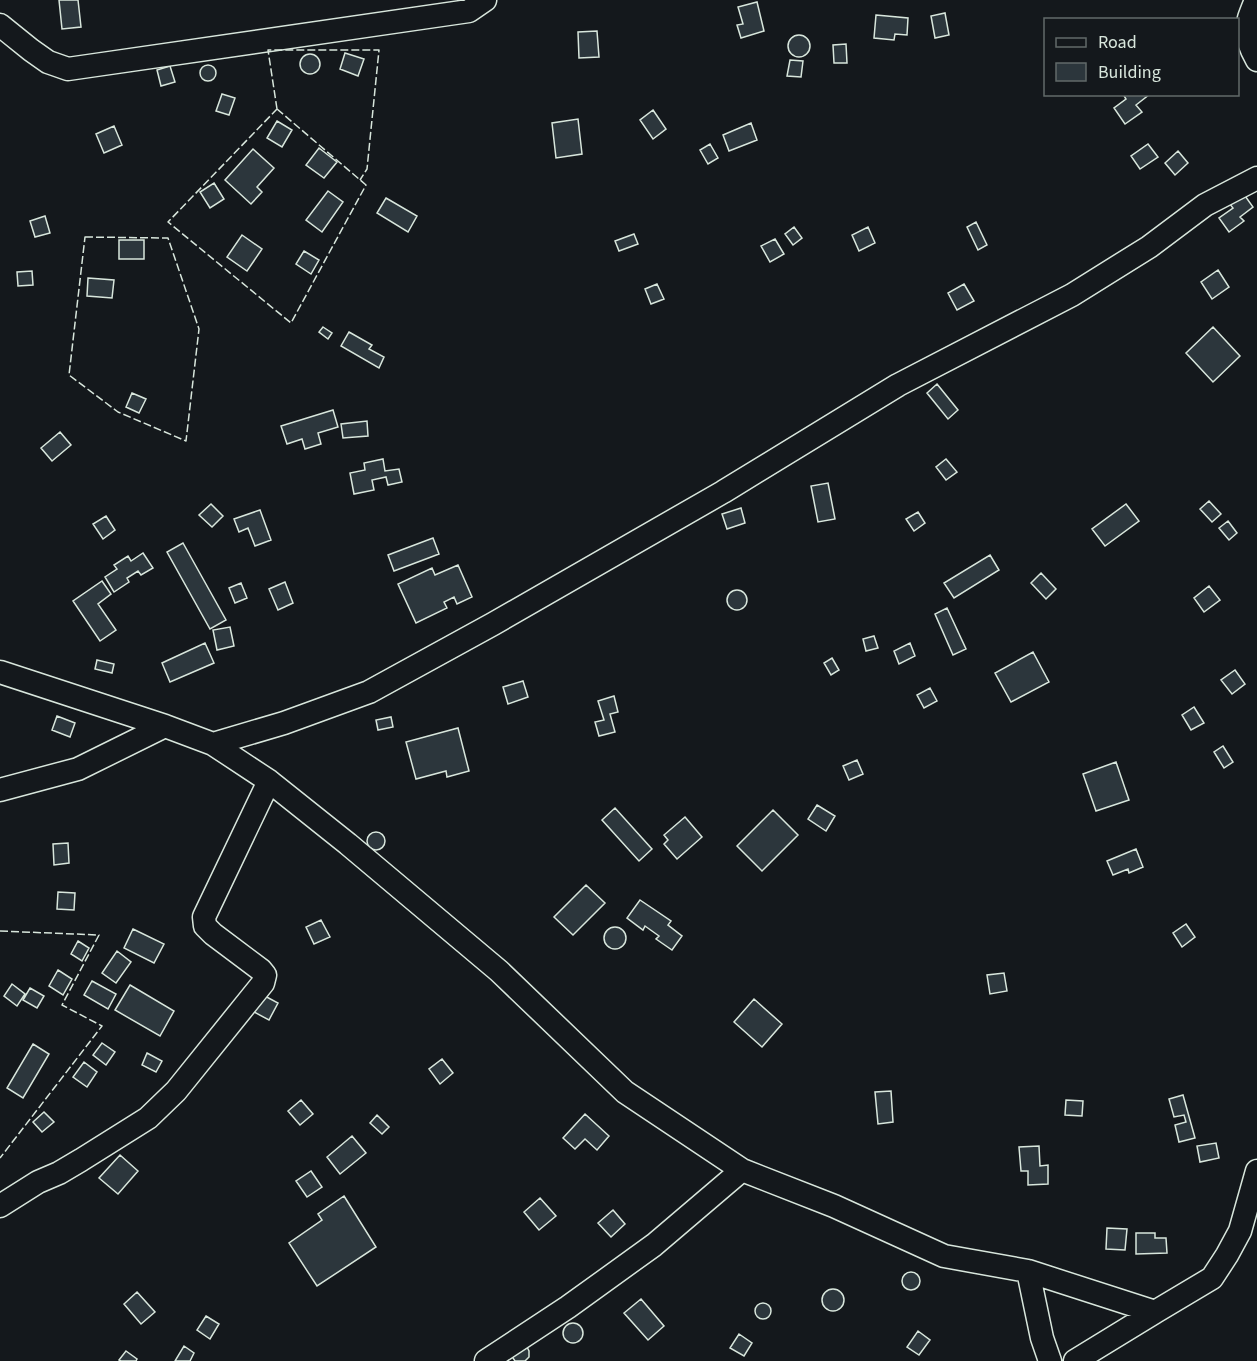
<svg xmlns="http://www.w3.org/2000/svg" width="1257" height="1361" viewBox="0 0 1257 1361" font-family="'Source Sans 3',sans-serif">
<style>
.building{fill:#2c363c;stroke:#d8e6dc;stroke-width:1.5}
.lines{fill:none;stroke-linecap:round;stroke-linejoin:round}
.minor-casing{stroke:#d8e6dc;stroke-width:25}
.minor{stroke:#14181c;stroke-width:22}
.fence{stroke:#d8e6dc;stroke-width:1.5;stroke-dasharray:8 3;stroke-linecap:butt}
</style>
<rect width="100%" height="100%" fill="#14181c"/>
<path class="building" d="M 59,0 L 78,0 L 81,27 L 62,29 Z
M 757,2 L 764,31 L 741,38 L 737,25 L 743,24 L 738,7 Z
M 945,13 L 949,35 L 935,38 L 931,16 Z
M 876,15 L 908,18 L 907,35 L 895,34 L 894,40 L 874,38 Z
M 597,31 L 599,57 L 579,58 L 578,32 Z
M788 46a11 11 0 1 1 22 0a11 11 0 1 1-22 0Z
M 846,44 L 847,63 L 834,63 L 833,45 Z
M 345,53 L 364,59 L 358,76 L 340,69 Z
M300 64a10 10 0 1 1 20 0a10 10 0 1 1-20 0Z
M 790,60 L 803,61 L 801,77 L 787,76 Z
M200 73a8 8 0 1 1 16 0a8 8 0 1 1-16 0Z
M 170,66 L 175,82 L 161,86 L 157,70 Z
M 222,94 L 235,98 L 229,115 L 216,111 Z
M 1123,94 L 1150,94 L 1136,105 L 1142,112 L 1125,124 L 1114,108 L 1126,99 Z
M 653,110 L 666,129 L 653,139 L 640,120 Z
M 578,119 L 582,154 L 556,158 L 552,123 Z
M 277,121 L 292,130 L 282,147 L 267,138 Z
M 751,123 L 757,140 L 729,151 L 723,135 Z
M 114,126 L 122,145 L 104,153 L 96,134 Z
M 710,144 L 718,158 L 708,164 L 700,150 Z
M 1148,144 L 1158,157 L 1140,169 L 1131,156 Z
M 319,148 L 337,162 L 324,178 L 306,165 Z
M 253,149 L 274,168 L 257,187 L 262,192 L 251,204 L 225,180 Z
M 1178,151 L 1188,163 L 1175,175 L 1165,163 Z
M 214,183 L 224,199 L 210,208 L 200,192 Z
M 328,191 L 343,202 L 322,232 L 306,220 Z
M 1243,193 L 1253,207 L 1240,217 L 1244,221 L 1229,232 L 1219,218 L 1233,208 L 1229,203 Z
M 386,198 L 417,216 L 408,232 L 377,213 Z
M 45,216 L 50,233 L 35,237 L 30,221 Z
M 976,222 L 987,245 L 978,250 L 967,227 Z
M 794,227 L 802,238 L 793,245 L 785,234 Z
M 868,227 L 875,243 L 859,251 L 852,235 Z
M 634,234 L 638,244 L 619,251 L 615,241 Z
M 242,235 L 262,249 L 247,271 L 227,257 Z
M 775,239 L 784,254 L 770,262 L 761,246 Z
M 119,240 L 144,240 L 144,259 L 119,259 Z
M 304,251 L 319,260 L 311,274 L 296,264 Z
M 1218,270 L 1229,287 L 1212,299 L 1201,282 Z
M 32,271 L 33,285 L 18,286 L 17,272 Z
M 88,278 L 114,280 L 112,298 L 87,296 Z
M 657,284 L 664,299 L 651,304 L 645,289 Z
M 964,284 L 974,301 L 957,310 L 948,293 Z
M 323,327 L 332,333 L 328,339 L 319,332 Z
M 1213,327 L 1240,356 L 1213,382 L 1186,353 Z
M 349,332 L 372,345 L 369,349 L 384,357 L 379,368 L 341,346 Z
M 937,384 L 958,410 L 948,419 L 927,393 Z
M 132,393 L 146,399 L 139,413 L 126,407 Z
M 333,410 L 338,427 L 318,433 L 321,444 L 305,449 L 302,439 L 287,444 L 281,426 Z
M 367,421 L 368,436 L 343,438 L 341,424 Z
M 60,432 L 71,445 L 52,461 L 41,448 Z
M 383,459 L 385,471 L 399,469 L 402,482 L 388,485 L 386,477 L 372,480 L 374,490 L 354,494 L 350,473 L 365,470 L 364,463 Z
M 946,459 L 957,472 L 946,480 L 936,467 Z
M 828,483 L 835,519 L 818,522 L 811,486 Z
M 1209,501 L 1221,514 L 1212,522 L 1200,509 Z
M 211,504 L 223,516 L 212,527 L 199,515 Z
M 1126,504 L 1139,521 L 1105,546 L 1092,529 Z
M 741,508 L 745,523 L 727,529 L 722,514 Z
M 260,510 L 271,540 L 255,546 L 248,528 L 239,532 L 234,519 Z
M 918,512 L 925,523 L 914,531 L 906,519 Z
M 106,516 L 115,530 L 103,539 L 93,524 Z
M 1228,521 L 1237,533 L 1229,540 L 1219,528 Z
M 433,538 L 439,554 L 394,571 L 388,555 Z
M 183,543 L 226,620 L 210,629 L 167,552 Z
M 143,553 L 153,568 L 141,575 L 138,571 L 127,578 L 129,582 L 114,592 L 105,577 L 117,569 L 114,565 L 128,556 L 131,561 Z
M 990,555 L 999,570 L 954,598 L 944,583 Z
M 458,565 L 472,597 L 457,604 L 454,597 L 444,602 L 447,608 L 416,623 L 398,584 L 432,568 L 435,575 Z
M 1041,573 L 1056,589 L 1046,599 L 1031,583 Z
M 102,581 L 111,594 L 98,604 L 116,630 L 100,641 L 73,601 Z
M 285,582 L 293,603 L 278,610 L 269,589 Z
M 241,583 L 247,598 L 235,603 L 229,588 Z
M 1209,586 L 1220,600 L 1204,612 L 1194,598 Z
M727 600a10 10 0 1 1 20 0a10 10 0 1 1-20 0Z
M 947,608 L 966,649 L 953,655 L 935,614 Z
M 230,627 L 234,646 L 217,650 L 213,630 Z
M 874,636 L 878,648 L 866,651 L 863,639 Z
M 205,643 L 214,663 L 170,682 L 162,663 Z
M 910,643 L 915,656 L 899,664 L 894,651 Z
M 1033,652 L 1049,682 L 1011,702 L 995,673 Z
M 832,658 L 839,670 L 831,675 L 824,663 Z
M 97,660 L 114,664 L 112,673 L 95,669 Z
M 1235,670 L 1245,684 L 1232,694 L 1221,680 Z
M 523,681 L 528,697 L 508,704 L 503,687 Z
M 930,688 L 937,701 L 924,708 L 917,695 Z
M 614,696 L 618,712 L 610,714 L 615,732 L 599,736 L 595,722 L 604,720 L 598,701 Z
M 1194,707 L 1204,723 L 1191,730 L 1182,715 Z
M 57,716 L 75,723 L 70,737 L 52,730 Z
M 391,717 L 393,727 L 378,730 L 376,720 Z
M 458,728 L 469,771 L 447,777 L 446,771 L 416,779 L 406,742 Z
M 1223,746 L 1233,762 L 1224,768 L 1214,752 Z
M 857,760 L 863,774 L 849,780 L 843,766 Z
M 1116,762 L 1129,800 L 1096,811 L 1083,774 Z
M 817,805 L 835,816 L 826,831 L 808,819 Z
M 615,808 L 652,849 L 639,861 L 602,820 Z
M 773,810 L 798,835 L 762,871 L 737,846 Z
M 685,817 L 702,837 L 677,859 L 664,844 L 668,840 L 664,835 Z
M367 841a9 9 0 1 1 18 0a9 9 0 1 1-18 0Z
M 68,843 L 69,863 L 54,865 L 53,844 Z
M 1136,849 L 1143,867 L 1129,873 L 1128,869 L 1113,875 L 1107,861 Z
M 586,885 L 605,903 L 573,935 L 554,917 Z
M 58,892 L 75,893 L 74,910 L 57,909 Z
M 640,900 L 671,921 L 668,925 L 682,936 L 672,950 L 656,939 L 659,936 L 645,926 L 643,930 L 627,918 Z
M 321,920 L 330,937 L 314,944 L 306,927 Z
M 1186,924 L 1195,937 L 1182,947 L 1173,933 Z
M604 938a11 11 0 1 1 22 0a11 11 0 1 1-22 0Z
M 133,929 L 164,944 L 154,963 L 124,948 Z
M 78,941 L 89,948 L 82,961 L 71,954 Z
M 117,951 L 131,962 L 116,983 L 102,973 Z
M 58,970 L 72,979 L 63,995 L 49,986 Z
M 1004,973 L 1007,991 L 990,994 L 987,975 Z
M 92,981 L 116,994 L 108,1009 L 84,995 Z
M 12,984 L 25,994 L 17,1006 L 4,996 Z
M 130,985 L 174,1011 L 160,1036 L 115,1010 Z
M 30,988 L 44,996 L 37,1008 L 23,1000 Z
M 263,995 L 278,1003 L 269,1020 L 254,1012 Z
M 754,999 L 782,1024 L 762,1047 L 734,1022 Z
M 102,1043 L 115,1052 L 106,1065 L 93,1055 Z
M 33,1044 L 49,1054 L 23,1098 L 7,1088 Z
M 147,1053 L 162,1061 L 156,1072 L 142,1065 Z
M 442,1059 L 453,1073 L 440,1084 L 429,1069 Z
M 84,1062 L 97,1072 L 87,1087 L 73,1077 Z
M 891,1091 L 893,1122 L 878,1124 L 875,1092 Z
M 1183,1095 L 1195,1138 L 1179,1142 L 1175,1125 L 1186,1122 L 1184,1115 L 1174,1117 L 1169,1099 Z
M 301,1100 L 313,1114 L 300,1125 L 288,1111 Z
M 1066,1100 L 1083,1101 L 1082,1116 L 1065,1115 Z
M 44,1112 L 54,1122 L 42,1132 L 33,1122 Z
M 585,1114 L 609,1136 L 597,1150 L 585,1139 L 575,1149 L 563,1138 Z
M 377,1115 L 389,1127 L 382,1134 L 370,1123 Z
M 352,1136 L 366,1153 L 340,1174 L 327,1157 Z
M 1216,1143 L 1219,1158 L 1200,1162 L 1197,1146 Z
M 1039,1146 L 1040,1166 L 1048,1165 L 1048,1184 L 1028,1185 L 1028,1171 L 1021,1171 L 1019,1147 Z
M 120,1155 L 138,1171 L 118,1194 L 99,1178 Z
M 311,1171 L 322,1187 L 307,1197 L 296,1181 Z
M 344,1196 L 376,1247 L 317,1286 L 289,1243 L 322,1220 L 318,1214 Z
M 540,1198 L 556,1216 L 539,1230 L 524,1212 Z
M 613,1210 L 625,1224 L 611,1237 L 598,1223 Z
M 1107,1228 L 1127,1229 L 1125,1250 L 1106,1249 Z
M 1136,1233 L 1155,1233 L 1155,1238 L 1166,1238 L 1167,1253 L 1136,1254 Z
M902 1281a9 9 0 1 1 18 0a9 9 0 1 1-18 0Z
M822 1300a11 11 0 1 1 22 0a11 11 0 1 1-22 0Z
M 137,1292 L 155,1312 L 141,1324 L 124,1304 Z
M 641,1299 L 664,1326 L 648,1340 L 624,1313 Z
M755 1311a8 8 0 1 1 16 0a8 8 0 1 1-16 0Z
M 206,1316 L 219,1324 L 210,1339 L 197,1330 Z
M563 1333a10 10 0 1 1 20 0a10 10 0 1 1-20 0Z
M 918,1331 L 930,1340 L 919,1355 L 907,1347 Z
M 739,1334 L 752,1343 L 744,1356 L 730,1348 Z
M 526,1345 L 529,1351 L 529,1357 L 525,1361 L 515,1361 L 511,1355 Z
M 184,1346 L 194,1353 L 190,1361 L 175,1361 Z
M 126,1351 L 137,1359 L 136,1361 L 121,1361 L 119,1360 Z"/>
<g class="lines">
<defs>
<path id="minor" d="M 1256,0 C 1245,27 1242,33 1257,60
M 0,25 L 31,50 L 48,62 L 68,69 L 469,11 L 485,0
M 0,672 L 165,726 L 213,744 L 269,781 L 348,844 L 499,971 L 625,1092 L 742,1170 L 834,1206 L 944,1256 L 1028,1271 L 1155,1312 L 1212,1278 L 1227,1255 L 1240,1231 L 1257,1171
M 213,744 L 284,723 L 369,692 L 493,624 L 723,492 L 898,385 L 1072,295 L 1149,247 L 1205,205 L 1257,178
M 0,790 L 78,769 L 165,726
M 0,1206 L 38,1182 L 59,1173 L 81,1160 L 148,1118 L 176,1091 L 263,983 L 265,975 L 261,970 L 213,934 L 205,926 L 204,917 L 269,781
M 1028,1271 L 1042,1338 L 1050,1361
M 486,1361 L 568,1307 L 654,1245 L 742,1170
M 1075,1361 L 1155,1312"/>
</defs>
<use href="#minor" class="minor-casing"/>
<use href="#minor" class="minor"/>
<path class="fence" d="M 277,109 L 366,185 L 291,323 L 168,222 Z
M 277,109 L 268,50 L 379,50 L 367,169 L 360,180
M 85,237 L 168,238 L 199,329 L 186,441 L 118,412 L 69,375 Z
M 0,931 L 99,935 L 62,1005 L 102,1026 L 0,1158"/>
</g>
<rect x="1044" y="18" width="195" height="78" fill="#14181c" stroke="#626a69" stroke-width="1.5"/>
<rect x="1056" y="38" width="30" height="9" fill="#14181c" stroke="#626a69" stroke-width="1.5"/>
<text x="1098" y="48" font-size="18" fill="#d8e6dc">Road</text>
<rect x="1056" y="63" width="30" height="18" fill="#2c363c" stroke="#626a69" stroke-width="1.5"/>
<text x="1098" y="78" font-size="18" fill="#d8e6dc">Building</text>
</svg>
